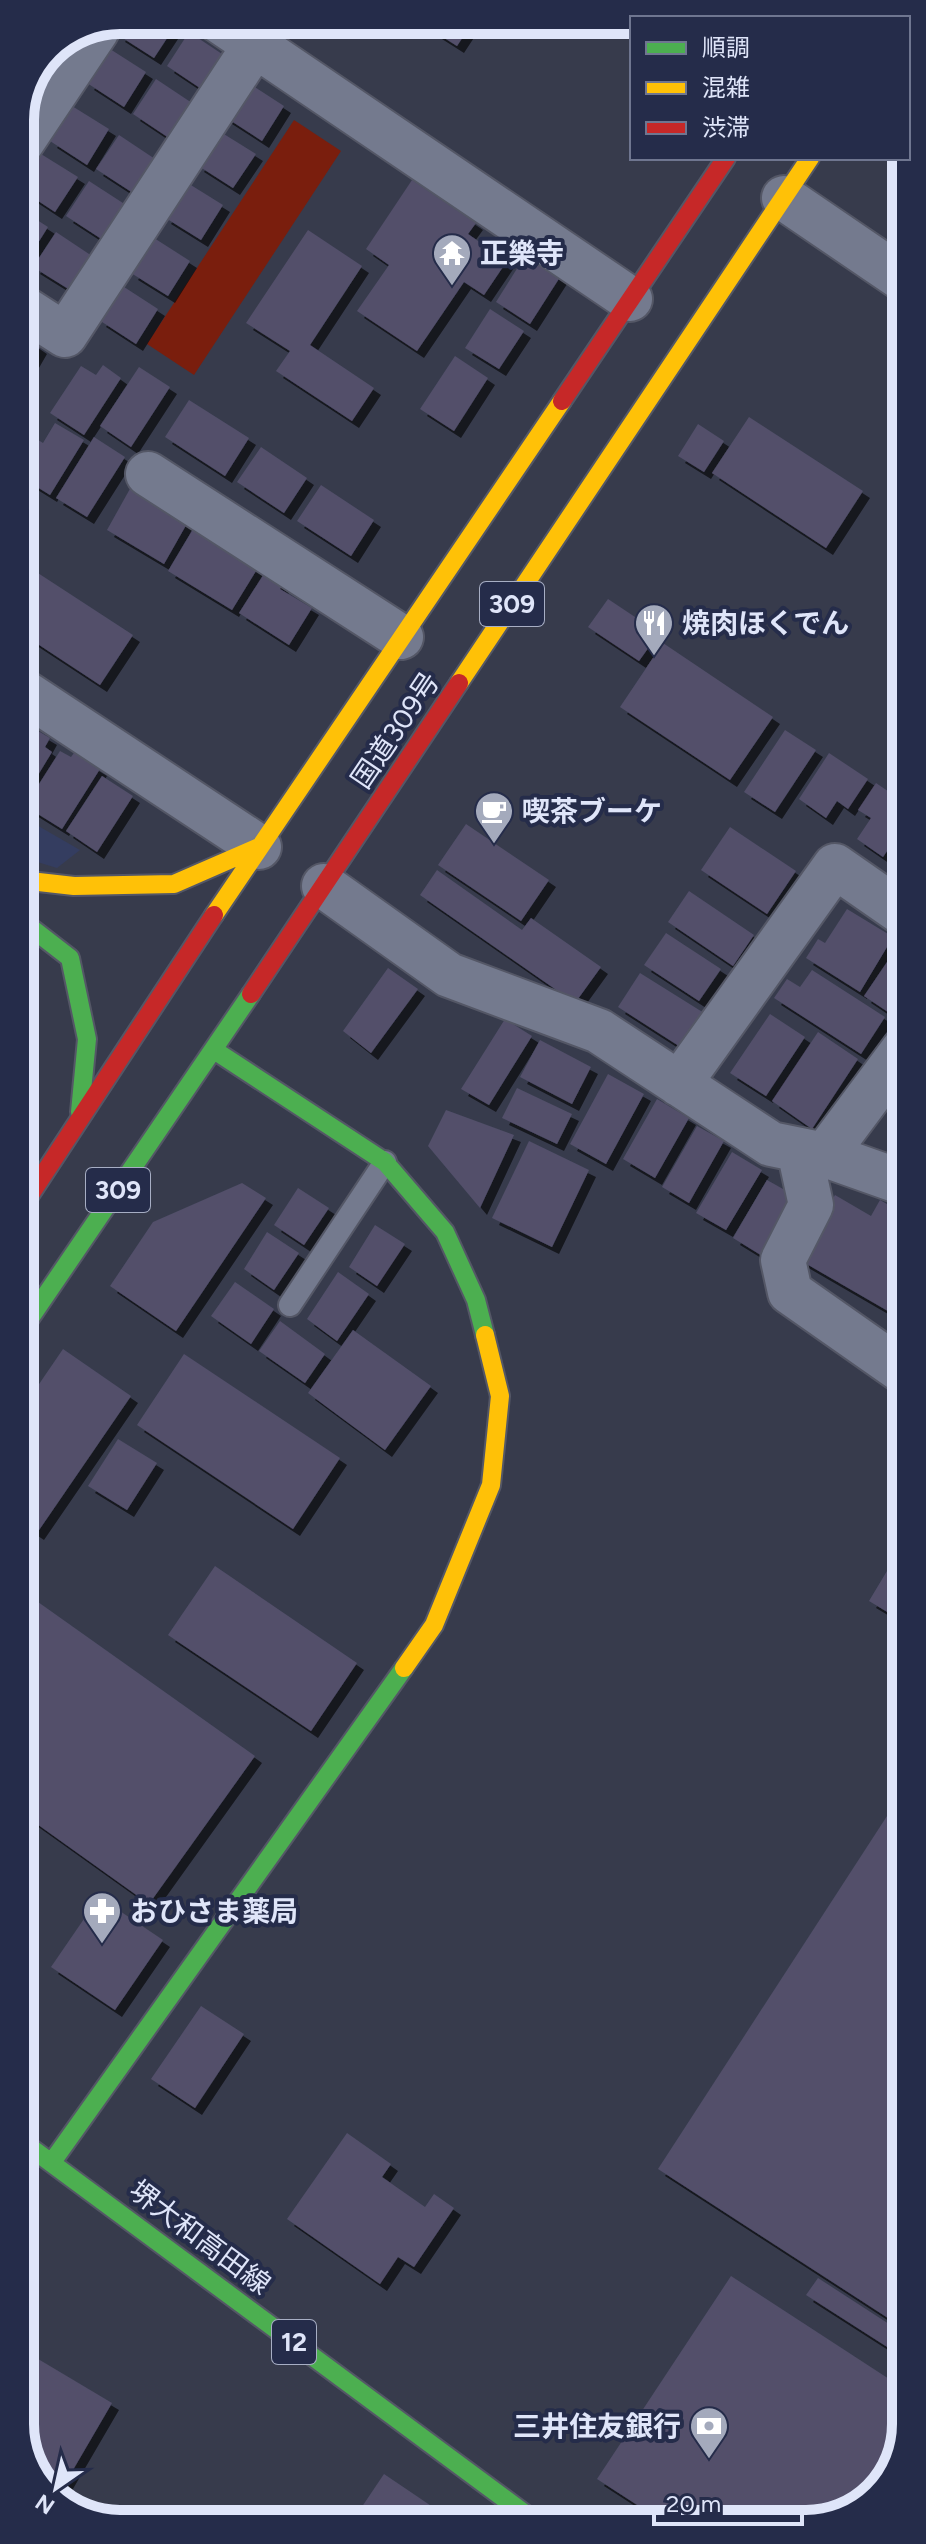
<svg xmlns="http://www.w3.org/2000/svg" width="926" height="2544" viewBox="0 0 926 2544" font-family="Figtree,'Noto Sans JP',sans-serif">
<style>
.built{fill:#343d60}
.green{fill:#7a1e0d}
.building{fill:#524f6a;filter:url(#shadow)}
.lines{fill:none;stroke-linecap:round;stroke-linejoin:round}
.lane-casing{stroke:#545766;stroke-width:26}
.street-casing{stroke:#545766;stroke-width:48}
.fast-casing{stroke:#545766;stroke-width:22}
.slow-casing{stroke:#545766;stroke-width:22}
.jam-casing{stroke:#545766;stroke-width:22}
.lane{stroke:#747a8e;stroke-width:22}
.street{stroke:#747a8e;stroke-width:44}
.fast{stroke:#4caf50;stroke-width:18}
.slow{stroke:#ffc107;stroke-width:18}
.jam{stroke:#c62828;stroke-width:18}
.labels{text-anchor:middle;dominant-baseline:central;stroke-width:8;stroke-linejoin:round;paint-order:stroke}
.shield{fill:#252c4a;stroke:#a7aec4;stroke-width:2}
.shield-label{font-size:26px;font-weight:bold;fill:#dfe5f9}
.poi-label{font-size:28px;font-weight:bold;fill:#dfe5f9;stroke:#252c4a;text-anchor:start}
.street-label{font-size:28px;fill:#dfe5f9;stroke:#252c4a}
.rim{fill:none;stroke:#dfe5f9;stroke-width:10}
</style>
<defs>
<filter id="shadow"><feDropShadow dx="7" dy="7" stdDeviation="0" flood-color="#0009"/></filter>
</defs>
<rect width="100%" height="100%" fill="#373b4c"/>
<path class="built" d="M 21,816 L 80,850 L 57,868 L 21,857 Z"/>
<path class="green" d="M 294,120 L 341,151 L 194,375 L 147,344 Z"/>
<path class="building" d="M 127,20 L 172,20 L 177,23 L 154,58 L 118,35 Z
M 416,20 L 474,20 L 457,46 Z
M 189,32 L 225,56 L 203,90 L 167,66 Z
M 110,49 L 146,72 L 124,107 L 87,83 Z
M 156,79 L 192,103 L 169,138 L 133,114 Z
M 247,82 L 284,106 L 262,141 L 225,117 Z
M 72,106 L 109,129 L 87,165 L 50,141 Z
M 219,131 L 256,154 L 233,188 L 197,165 Z
M 119,135 L 155,159 L 133,193 L 96,169 Z
M 41,154 L 78,177 L 55,212 L 20,189 Z
M 412,180 L 476,223 L 468,234 L 507,261 L 484,295 L 464,282 L 417,351 L 357,311 L 389,265 L 366,249 Z
M 89,181 L 126,205 L 103,240 L 66,216 Z
M 186,182 L 223,205 L 201,240 L 164,217 Z
M 20,209 L 48,227 L 26,262 L 20,259 Z
M 308,230 L 362,266 L 310,345 L 374,388 L 352,421 L 276,371 L 290,351 L 246,323 Z
M 56,232 L 92,256 L 70,290 L 33,267 Z
M 154,238 L 190,261 L 168,296 L 131,273 Z
M 528,251 L 562,274 L 530,324 L 496,302 Z
M 121,285 L 158,309 L 136,344 L 99,320 Z
M 490,309 L 524,331 L 499,369 L 465,348 Z
M 21,334 L 40,347 L 21,380 Z
M 455,356 L 488,378 L 454,431 L 420,409 Z
M 103,365 L 121,378 L 84,435 L 50,413 L 81,366 L 96,375 Z
M 139,367 L 170,387 L 131,447 L 100,426 Z
M 189,400 L 249,438 L 225,476 L 165,437 Z
M 749,417 L 863,491 L 826,548 L 712,473 Z
M 55,423 L 84,440 L 50,495 L 21,477 L 21,455 L 32,436 L 43,443 Z
M 698,424 L 724,441 L 704,472 L 678,456 Z
M 94,437 L 125,457 L 87,517 L 56,498 Z
M 261,447 L 307,478 L 284,513 L 237,482 Z
M 321,485 L 374,520 L 351,556 L 297,521 Z
M 131,487 L 189,520 L 164,564 L 107,530 Z
M 199,519 L 264,558 L 232,610 L 168,571 Z
M 21,562 L 133,635 L 100,685 L 21,633 Z
M 269,566 L 287,578 L 280,589 L 312,608 L 289,645 L 239,613 Z
M 608,599 L 659,633 L 639,661 L 588,627 Z
M 663,643 L 773,717 L 730,780 L 620,707 Z
M 21,721 L 50,738 L 45,747 L 52,752 L 21,803 Z
M 785,730 L 816,750 L 775,812 L 744,792 Z
M 60,751 L 71,757 L 74,753 L 100,769 L 62,829 L 25,806 Z
M 829,753 L 868,779 L 848,809 L 837,801 L 826,818 L 799,799 Z
M 102,776 L 133,796 L 97,852 L 66,831 Z
M 876,783 L 904,802 L 904,826 L 883,857 L 857,839 L 871,818 L 858,810 Z
M 466,824 L 549,880 L 521,921 L 438,865 Z
M 730,827 L 796,871 L 767,914 L 701,870 Z
M 437,870 L 522,930 L 531,918 L 601,967 L 575,1003 L 420,895 Z
M 689,891 L 754,935 L 733,966 L 668,922 Z
M 847,909 L 893,937 L 860,992 L 806,958 L 818,939 L 825,943 Z
M 666,933 L 721,969 L 699,1001 L 644,965 Z
M 904,937 L 904,1013 L 900,1020 L 864,996 Z
M 388,968 L 418,989 L 371,1053 L 343,1031 Z
M 812,970 L 885,1017 L 861,1054 L 774,998 L 787,979 L 800,987 Z
M 640,973 L 704,1013 L 682,1048 L 618,1007 Z
M 770,1014 L 805,1037 L 766,1096 L 730,1073 Z
M 505,1019 L 532,1036 L 489,1105 L 461,1089 Z
M 818,1032 L 858,1059 L 812,1129 L 772,1101 Z
M 540,1040 L 591,1067 L 572,1104 L 520,1077 Z
M 608,1074 L 644,1094 L 606,1164 L 570,1144 Z
M 517,1088 L 572,1114 L 557,1144 L 502,1118 Z
M 657,1099 L 689,1118 L 655,1178 L 623,1159 Z
M 446,1110 L 514,1135 L 480,1208 L 428,1146 Z
M 697,1126 L 724,1141 L 689,1203 L 662,1187 Z
M 529,1141 L 589,1170 L 552,1247 L 492,1218 Z
M 732,1152 L 762,1170 L 726,1230 L 696,1213 Z
M 767,1180 L 799,1198 L 764,1257 L 733,1238 Z
M 242,1183 L 266,1198 L 176,1331 L 110,1286 L 153,1222 Z
M 298,1188 L 329,1208 L 304,1245 L 274,1225 Z
M 835,1195 L 871,1216 L 880,1200 L 904,1214 L 904,1309 L 900,1318 L 798,1259 Z
M 375,1225 L 405,1244 L 377,1286 L 349,1267 Z
M 267,1232 L 299,1253 L 274,1290 L 244,1269 Z
M 338,1272 L 369,1294 L 337,1341 L 307,1319 Z
M 235,1282 L 274,1309 L 251,1344 L 211,1316 Z
M 280,1321 L 325,1354 L 305,1383 L 259,1351 Z
M 353,1330 L 431,1386 L 385,1450 L 308,1393 Z
M 63,1349 L 131,1396 L 37,1533 L 22,1523 L 22,1409 Z
M 184,1354 L 340,1458 L 293,1529 L 137,1425 Z
M 118,1439 L 157,1463 L 127,1510 L 88,1486 Z
M 893,1561 L 905,1568 L 904,1622 L 869,1601 Z
M 215,1566 L 357,1663 L 311,1731 L 168,1635 Z
M 31,1597 L 255,1756 L 149,1904 L 23,1814 L 22,1609 Z
M 900,1796 L 905,1800 L 906,2290 L 888,2318 L 658,2169 Z
M 99,1897 L 163,1940 L 115,2010 L 51,1967 Z
M 201,2006 L 244,2034 L 195,2108 L 151,2079 Z
M 347,2133 L 391,2164 L 382,2177 L 425,2207 L 434,2194 L 454,2208 L 414,2267 L 398,2257 L 380,2284 L 287,2219 Z
M 731,2276 L 906,2390 L 906,2425 L 895,2457 L 869,2496 L 832,2520 L 662,2521 L 597,2479 Z
M 818,2278 L 906,2335 L 906,2359 L 806,2295 Z
M 23,2350 L 112,2403 L 56,2499 L 24,2450 Z
M 384,2474 L 455,2522 L 351,2523 Z
M 162,2506 L 189,2523 L 151,2524 Z"/>
<g class="lines">
<defs>
<path id="lane" d="M 290,1305 L 385,1162"/>
<path id="street" d="M 218,20 L 630,299
M 20,145 L 97,30
M 784,198 L 903,279
M 20,306 L 65,335 L 255,45
M 148,474 L 401,637
M 21,690 L 259,847
M 324,886 L 449,975 L 599,1031 L 771,1144 L 825,1155 L 904,1183
M 679,1084 L 835,866 L 904,914
M 799,1150 L 811,1205 L 783,1260 L 790,1292 L 904,1372
M 825,1155 L 904,1049"/>
<path id="fast" d="M 21,920 L 70,958 L 87,1039 L 80,1112
M 214,1050 L 385,1162 L 445,1232 L 476,1300 L 485,1335
M 22,1330 L 251,994
M 23,2142 L 536,2522
M 52,2162 L 404,1668"/>
<path id="slow" d="M 459,683 L 810,158
M 21,880 L 74,886 L 174,884 L 259,847
M 214,915 L 562,401
M 404,1668 L 434,1625 L 491,1485 L 500,1396 L 485,1335"/>
<path id="jam" d="M 562,401 L 726,158
M 251,994 L 459,683
M 22,1207 L 214,915"/>
</defs>
<use href="#lane" class="lane-casing"/>
<use href="#street" class="street-casing"/>
<use href="#fast" class="fast-casing"/>
<use href="#slow" class="slow-casing"/>
<use href="#jam" class="jam-casing"/>
<use href="#lane" class="lane"/>
<use href="#street" class="street"/>
<use href="#fast" class="fast"/>
<use href="#slow" class="slow"/>
<use href="#jam" class="jam"/>
</g>
<defs>
<symbol id="temple-pin" viewBox="-11 -11 22 30"><path d="M0 17L-7.5 6A9.5 9.5 0 1 1 7.5 6Z" fill="#a4aabc" stroke="#252c4a"/><path d="M0-6L5-2H3V0L6.5 2.5H4V6H1.5V3h-3V6H-4V2.5H-6.5L-3 0V-2H-5Z" fill="#fff"/></symbol>
<symbol id="restaurant-pin" viewBox="-11 -11 22 30"><path d="M0 17L-7.5 6A9.5 9.5 0 1 1 7.5 6Z" fill="#a4aabc" stroke="#252c4a"/><path d="M-5-6h1v4h1v-4h1v4h1v-4h1v5L-1.5 .5V6h-2V.5L-5-1ZM5-6V6H3V1.5H1.5Q1.5-4 5-6Z" fill="#fff"/></symbol>
<symbol id="cafe-pin" viewBox="-11 -11 22 30"><path d="M0 17L-7.5 6A9.5 9.5 0 1 1 7.5 6Z" fill="#a4aabc" stroke="#252c4a"/><path d="M-5.5-4.5H6V0H3Q3 3.5 0 3.5H-2.5Q-5.5 3.5-5.5 0ZM3-3.2v2h1.7v-2ZM-6 4.5H4V6H-6Z" fill="#fff"/></symbol>
<symbol id="pharmacy-pin" viewBox="-11 -11 22 30"><path d="M0 17L-7.5 6A9.5 9.5 0 1 1 7.5 6Z" fill="#a4aabc" stroke="#252c4a"/><path d="M-2-6h4v4h4v4h-4v4h-4v-4h-4v-4h4Z" fill="#fff"/></symbol>
<symbol id="bank-pin" viewBox="-11 -11 22 30"><path d="M0 17L-7.5 6A9.5 9.5 0 1 1 7.5 6Z" fill="#a4aabc" stroke="#252c4a"/><path d="M-6-4H6V4H-6ZM0-2.3a2.3 2.3 0 1 0 0 4.6a2.3 2.3 0 1 0 0-4.6Z" fill="#fff"/></symbol>
</defs>
<g fill-rule="evenodd">
<use href="#temple-pin" x="430" y="231" width="44" height="60"/>
<use href="#restaurant-pin" x="632" y="601" width="44" height="60"/>
<use href="#cafe-pin" x="472" y="789" width="44" height="60"/>
<use href="#pharmacy-pin" x="80" y="1889" width="44" height="60"/>
<use href="#bank-pin" x="687" y="2404" width="44" height="60"/>
</g>
<g class="labels">
<g class="shield">
<rect x="480" y="582" width="64" height="44" rx="6"/>
<rect x="86" y="1168" width="64" height="44" rx="6"/>
<rect x="272" y="2320" width="44" height="44" rx="6"/>
</g>
<g class="shield-label">
<text x="512" y="604">309</text>
<text x="118" y="1190">309</text>
<text x="294" y="2342">12</text>
</g>
<g class="poi-label">
<text x="480" y="253">正樂寺</text>
<text x="682" y="623">焼肉ほくでん</text>
<text x="522" y="811">喫茶ブーケ</text>
<text x="130" y="1911">おひさま薬局</text>
<text x="681" y="2426" text-anchor="end">三井住友銀行</text>
</g>
<g class="street-label">
<text transform="translate(395 730) rotate(-56)">国道309号</text>
<text transform="translate(200 2237) rotate(37)">堺大和高田線</text>
</g>
</g>
<path d="M0 0H926V2544H0ZM120 34H806A86 86 0 0 1 892 120V2424A86 86 0 0 1 806 2510H120A86 86 0 0 1 34 2424V120A86 86 0 0 1 120 34Z" fill="#252c4a" fill-rule="evenodd"/>
<path class="rim" d="M120 34H806A86 86 0 0 1 892 120V2424A86 86 0 0 1 806 2510H120A86 86 0 0 1 34 2424V120A86 86 0 0 1 120 34Z"/>
<rect x="630" y="16" width="280" height="144" fill="#252c4a" stroke="#6f7690" stroke-width="2"/>
<rect x="646" y="42" width="40" height="12" fill="#4caf50" stroke="#6f7690" stroke-width="2"/>
<text x="702" y="56" font-size="24" fill="#dfe5f9">順調</text>
<rect x="646" y="82" width="40" height="12" fill="#ffc107" stroke="#6f7690" stroke-width="2"/>
<text x="702" y="96" font-size="24" fill="#dfe5f9">混雑</text>
<rect x="646" y="122" width="40" height="12" fill="#c62828" stroke="#6f7690" stroke-width="2"/>
<text x="702" y="136" font-size="24" fill="#dfe5f9">渋滞</text>
<g transform="translate(56 2488) rotate(214)" stroke="#252c4a" stroke-width="6" paint-order="stroke">
<path d="M0-6L14 30L0 20L-14 30Z" fill="#dfe5f9"/>
<text y="-12" font-size="22" font-weight="bold" text-anchor="middle" fill="#dfe5f9">N</text>
</g>
<path d="M654 2512v12h148v-12" fill="none" stroke="#dfe5f9" stroke-width="4"/>
<text x="666" y="2512" font-size="24" fill="#dfe5f9" stroke="#252c4a" stroke-width="6" paint-order="stroke">20 m</text>
</svg>
